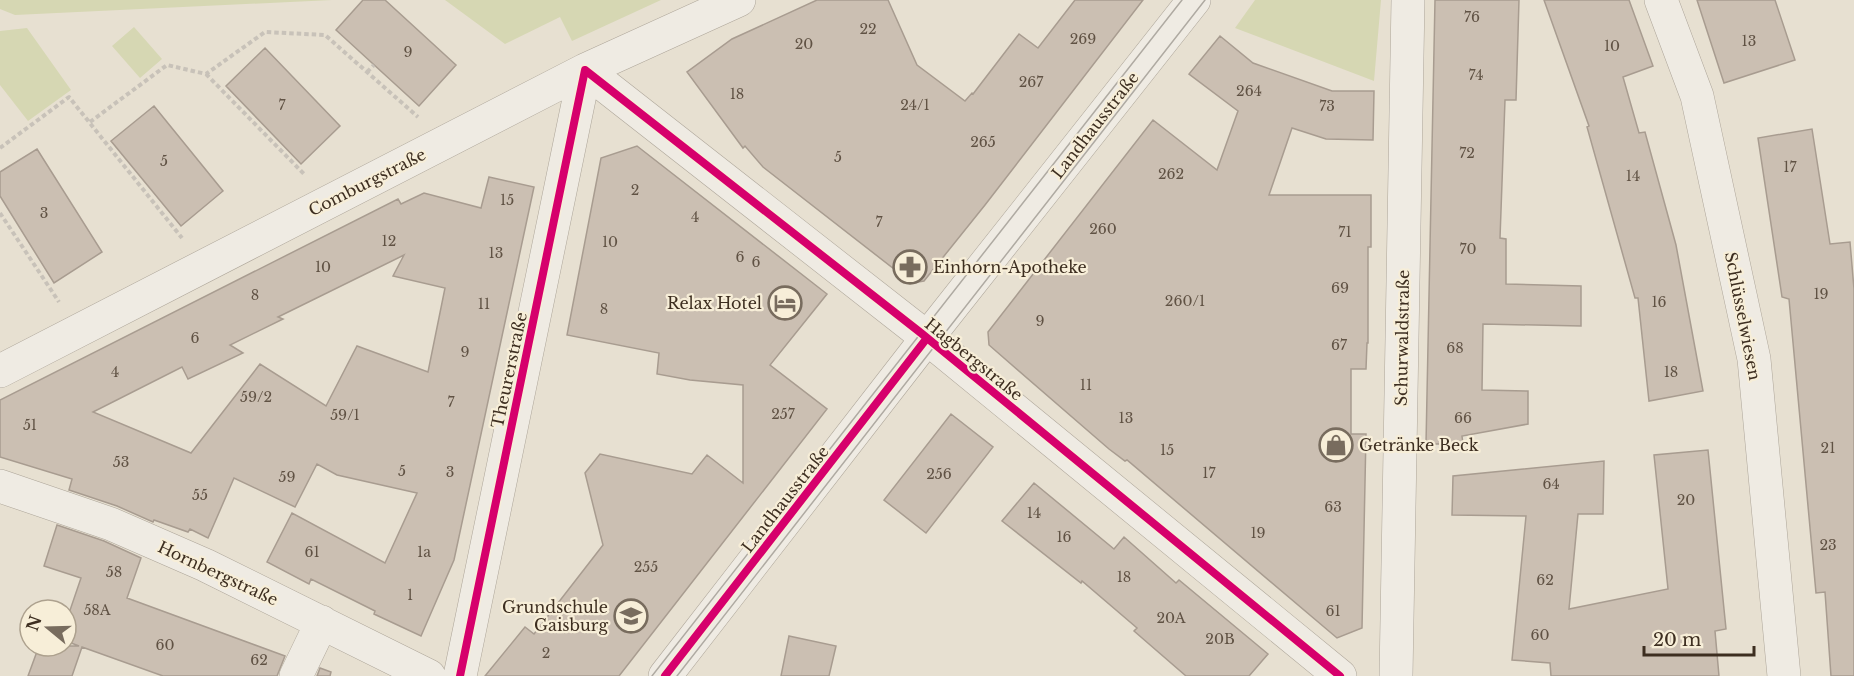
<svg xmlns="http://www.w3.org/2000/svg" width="1854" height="676" viewBox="0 0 1854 676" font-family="'Libre Baskerville',serif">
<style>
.green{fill:#d6d7b3}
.building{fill:#cbbfb2;stroke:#a89c90;stroke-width:1.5;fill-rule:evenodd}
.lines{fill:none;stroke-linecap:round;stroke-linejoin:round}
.minor-casing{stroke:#ada599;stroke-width:34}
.path{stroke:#c8c2b9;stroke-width:4;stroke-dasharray:4.5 3;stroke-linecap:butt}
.minor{stroke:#efebe3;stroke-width:33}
.tram{stroke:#afaaa2;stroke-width:1.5}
.cycleway-casing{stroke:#f7eed8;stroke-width:11}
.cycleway{stroke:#d6006c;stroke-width:8}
.labels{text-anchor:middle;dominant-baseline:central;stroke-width:4.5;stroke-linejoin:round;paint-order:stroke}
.number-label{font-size:14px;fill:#605244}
.street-label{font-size:16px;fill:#3d2e20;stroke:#f7eed8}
.poi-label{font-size:16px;fill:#3d2e20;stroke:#f7eed8;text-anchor:start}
</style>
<rect width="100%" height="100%" fill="#e7e0d1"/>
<path class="green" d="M 0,0 L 332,0 L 15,15 L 0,9 Z
M 445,0 L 661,0 L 572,41 L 560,17 L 505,44 Z
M 1255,0 L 1381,0 L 1374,81 L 1235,28 Z
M 134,27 L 162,59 L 140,78 L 112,46 Z
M 27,28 L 71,90 L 28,121 L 0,85 L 0,31 Z"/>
<path class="building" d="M 363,0 L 385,0 L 456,65 L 419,106 L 336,30 Z
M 817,0 L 888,0 L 917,65 L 965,101 L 972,93 L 973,94 L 1019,34 L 1038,48 L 1075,0 L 1143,0 L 985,205 L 924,281 L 912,283 L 763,167 L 745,146 L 743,148 L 687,72 L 732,39 Z
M 1435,0 L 1519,0 L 1516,100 L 1505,100 L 1500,238 L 1506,239 L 1506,284 L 1581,286 L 1581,326 L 1483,324 L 1482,390 L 1528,391 L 1528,424 L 1462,436 L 1463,444 L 1426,444 Z
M 1544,0 L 1629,0 L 1653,66 L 1623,77 L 1639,133 L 1645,132 L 1676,245 L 1703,391 L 1649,401 L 1638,298 L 1635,298 L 1587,127 L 1589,126 Z
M 1697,0 L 1775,0 L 1795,60 L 1724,83 Z
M 1220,36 L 1253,63 L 1332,91 L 1374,91 L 1373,140 L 1326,139 L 1292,128 L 1269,195 L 1371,195 L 1371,247 L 1368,247 L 1368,343 L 1367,343 L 1366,369 L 1351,369 L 1351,434 L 1366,434 L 1362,628 L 1337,638 L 1127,460 L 1125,461 L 1109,449 L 989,345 L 988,332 L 1153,120 L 1217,170 L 1238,111 L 1189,74 Z
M 265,48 L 340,126 L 301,164 L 226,86 Z
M 154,106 L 223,191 L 181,226 L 111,141 Z
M 1812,129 L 1830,244 L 1850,242 L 1854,289 L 1854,676 L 1831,676 L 1825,592 L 1816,593 L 1789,299 L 1782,297 L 1758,138 Z
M 637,146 L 827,294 L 770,365 L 827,409 L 619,676 L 485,676 L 525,627 L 534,634 L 603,545 L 585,473 L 600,454 L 692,474 L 707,455 L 743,483 L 743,385 L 690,380 L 657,374 L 659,353 L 567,335 L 601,158 Z
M 37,149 L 102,252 L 54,283 L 0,196 L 0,172 Z
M 489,177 L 534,187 L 454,560 L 421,636 L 374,614 L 375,611 L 311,579 L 309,584 L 267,562 L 292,513 L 385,563 L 417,493 L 337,475 L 317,464 L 295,507 L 234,478 L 208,538 L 190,529 L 188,532 L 154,520 L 153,522 L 117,506 L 69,490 L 72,479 L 0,457 L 0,400 L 398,199 L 401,204 L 424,193 L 481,208 ZM 404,255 L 393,276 L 445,288 L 428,372 L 357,346 L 326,406 L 260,364 L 191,453 L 93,412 L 182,367 L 188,379 L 243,353 L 230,345 L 283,319 L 278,317 Z
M 951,414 L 993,447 L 926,533 L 884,500 Z
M 1708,450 L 1726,629 L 1715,631 L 1719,676 L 1551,676 L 1550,663 L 1512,660 L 1526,516 L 1452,515 L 1453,476 L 1604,461 L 1603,514 L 1578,514 L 1569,609 L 1668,589 L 1654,455 Z
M 1034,483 L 1114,549 L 1124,537 L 1176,583 L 1179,580 L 1268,654 L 1249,676 L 1186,676 L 1134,631 L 1137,628 L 1082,581 L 1081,583 L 1002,521 Z
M 57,525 L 104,541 L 141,558 L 127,598 L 285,656 L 277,676 L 163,676 L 82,647 L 72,676 L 28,676 L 39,646 L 79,646 L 66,641 L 66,622 L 81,578 L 44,566 Z
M 789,636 L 836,646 L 829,676 L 781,676 Z
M 320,668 L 331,672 L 330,676 L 317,676 Z"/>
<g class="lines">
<defs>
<path id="minor" d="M 1661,0 L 1697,96 L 1754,359 L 1784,676
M 0,371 L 585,70 L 739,0
M 0,486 L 111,524 L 205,565 L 429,676
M 296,676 L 322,622
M 460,676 L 585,70 L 921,333 L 1340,676
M 665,676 L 927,338 L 1194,0
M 1396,676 L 1408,0"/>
</defs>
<use href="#minor" class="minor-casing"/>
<path class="path" d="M 367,72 L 374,65
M 206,74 L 304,174
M 90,122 L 167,65 L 206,74 L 265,32 L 325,35 L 418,117
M 0,148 L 69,97 L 182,238
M 0,213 L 59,302"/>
<use href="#minor" class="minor"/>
<path class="tram" d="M 652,676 L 1182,0
M 677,676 L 1205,0"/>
<defs>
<path id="cycleway" d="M 460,676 L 585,70 L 921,333 L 1340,676
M 665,676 L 927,338"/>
</defs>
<use href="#cycleway" class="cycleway-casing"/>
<use href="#cycleway" class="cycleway"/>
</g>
<defs>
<symbol id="pharmacy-ring" viewBox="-11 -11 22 22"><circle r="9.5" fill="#f7eed8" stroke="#786c5e" stroke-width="1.5"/><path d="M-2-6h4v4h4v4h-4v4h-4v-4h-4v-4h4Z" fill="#786c5e"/></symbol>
<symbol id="hotel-ring" viewBox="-11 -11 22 22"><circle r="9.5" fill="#f7eed8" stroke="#786c5e" stroke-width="1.5"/><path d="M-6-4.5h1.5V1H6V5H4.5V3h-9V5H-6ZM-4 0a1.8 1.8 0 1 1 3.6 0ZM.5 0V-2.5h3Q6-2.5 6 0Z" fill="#786c5e"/></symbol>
<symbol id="shop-ring" viewBox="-11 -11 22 22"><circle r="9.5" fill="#f7eed8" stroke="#786c5e" stroke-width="1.5"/><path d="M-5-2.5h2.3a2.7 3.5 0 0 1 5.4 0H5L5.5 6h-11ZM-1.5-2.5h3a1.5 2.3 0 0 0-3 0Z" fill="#786c5e"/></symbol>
<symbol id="school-ring" viewBox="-11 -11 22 22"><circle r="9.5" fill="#f7eed8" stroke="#786c5e" stroke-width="1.5"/><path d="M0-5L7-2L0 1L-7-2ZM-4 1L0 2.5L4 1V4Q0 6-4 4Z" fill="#786c5e"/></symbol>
</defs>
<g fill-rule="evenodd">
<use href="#pharmacy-ring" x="891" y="248" width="38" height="38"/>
<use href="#hotel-ring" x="766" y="284" width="38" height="38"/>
<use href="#shop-ring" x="1317" y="426" width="38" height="38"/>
<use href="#school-ring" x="612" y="597" width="38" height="38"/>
</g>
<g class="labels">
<g class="number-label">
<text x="1472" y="17">76</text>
<text x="868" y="29">22</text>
<text x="1083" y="39">269</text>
<text x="1749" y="41">13</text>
<text x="804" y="44">20</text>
<text x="1612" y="46">10</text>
<text x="408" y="52">9</text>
<text x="1476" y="75">74</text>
<text x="1031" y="82">267</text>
<text x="1249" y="91">264</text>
<text x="737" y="94">18</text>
<text x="282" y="105">7</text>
<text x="915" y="105">24/1</text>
<text x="1327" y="106">73</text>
<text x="983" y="142">265</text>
<text x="1467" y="153">72</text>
<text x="838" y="157">5</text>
<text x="164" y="161">5</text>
<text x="1790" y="167">17</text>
<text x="1171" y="174">262</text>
<text x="1633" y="176">14</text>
<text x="635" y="190">2</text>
<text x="507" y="200">15</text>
<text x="44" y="213">3</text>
<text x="695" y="217">4</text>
<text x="879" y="222">7</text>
<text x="1103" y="229">260</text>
<text x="1345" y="232">71</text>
<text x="389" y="241">12</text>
<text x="610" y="242">10</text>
<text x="1468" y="249">70</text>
<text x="496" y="253">13</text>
<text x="740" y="257">6</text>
<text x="756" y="262">6</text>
<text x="323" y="267">10</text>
<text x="1340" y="288">69</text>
<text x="1821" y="294">19</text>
<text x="255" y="295">8</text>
<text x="1185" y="301">260/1</text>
<text x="1659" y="302">16</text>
<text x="484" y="304">11</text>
<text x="604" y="309">8</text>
<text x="1040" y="321">9</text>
<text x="195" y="338">6</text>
<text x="1339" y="345">67</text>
<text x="1455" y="348">68</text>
<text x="465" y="352">9</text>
<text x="115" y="372">4</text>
<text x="1671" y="372">18</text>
<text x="1086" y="385">11</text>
<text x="256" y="397">59/2</text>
<text x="451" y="402">7</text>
<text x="783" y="414">257</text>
<text x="345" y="415">59/1</text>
<text x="1126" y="418">13</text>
<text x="1463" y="418">66</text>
<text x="30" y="425">51</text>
<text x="1828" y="448">21</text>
<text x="1167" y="450">15</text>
<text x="121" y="462">53</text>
<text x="402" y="471">5</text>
<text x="450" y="472">3</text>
<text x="1209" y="473">17</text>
<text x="939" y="474">256</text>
<text x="287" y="477">59</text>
<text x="1551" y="484">64</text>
<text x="200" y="495">55</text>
<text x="1686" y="500">20</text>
<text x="1333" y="507">63</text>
<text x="1034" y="513">14</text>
<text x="1258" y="533">19</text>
<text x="1064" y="537">16</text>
<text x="1828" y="545">23</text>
<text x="312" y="552">61</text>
<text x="424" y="552">1a</text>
<text x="646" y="567">255</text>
<text x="114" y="572">58</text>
<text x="1124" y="577">18</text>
<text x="1545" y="580">62</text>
<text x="410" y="595">1</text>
<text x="97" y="610">58A</text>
<text x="1333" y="611">61</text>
<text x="1171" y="618">20A</text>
<text x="1540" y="635">60</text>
<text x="1220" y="639">20B</text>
<text x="165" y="645">60</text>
<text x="546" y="653">2</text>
<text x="259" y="660">62</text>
</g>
<g class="street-label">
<text transform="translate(1095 125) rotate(-52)">Landhausstraße</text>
<text transform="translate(367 182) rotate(-27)">Comburgstraße</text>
<text transform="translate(1743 316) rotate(79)">Schlüsselwiesen</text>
<text transform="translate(1402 338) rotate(-89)">Schurwaldstraße</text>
<text transform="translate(974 359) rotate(39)">Hagbergstraße</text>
<text transform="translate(509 370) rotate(-78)">Theurerstraße</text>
<text transform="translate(785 499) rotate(-52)">Landhausstraße</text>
<text transform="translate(218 573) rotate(25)">Hornbergstraße</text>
</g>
<g class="poi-label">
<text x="933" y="267">Einhorn-Apotheke</text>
<text x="762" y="303" text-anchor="end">Relax Hotel</text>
<text x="1359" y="445">Getränke Beck</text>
<text x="608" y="607" text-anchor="end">Grundschule<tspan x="608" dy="18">Gaisburg</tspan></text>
</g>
</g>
<g transform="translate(48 628) rotate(289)"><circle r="28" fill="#f7eed8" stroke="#ada18e" stroke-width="1.5"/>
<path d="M0-4.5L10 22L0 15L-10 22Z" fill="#786c5e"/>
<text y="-9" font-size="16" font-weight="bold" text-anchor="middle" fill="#3d2e20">N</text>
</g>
<path d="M1644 646v9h110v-9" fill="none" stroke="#3d2e20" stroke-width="3"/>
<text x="1653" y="646" font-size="18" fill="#3d2e20" stroke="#f7eed8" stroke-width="4.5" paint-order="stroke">20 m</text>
</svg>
